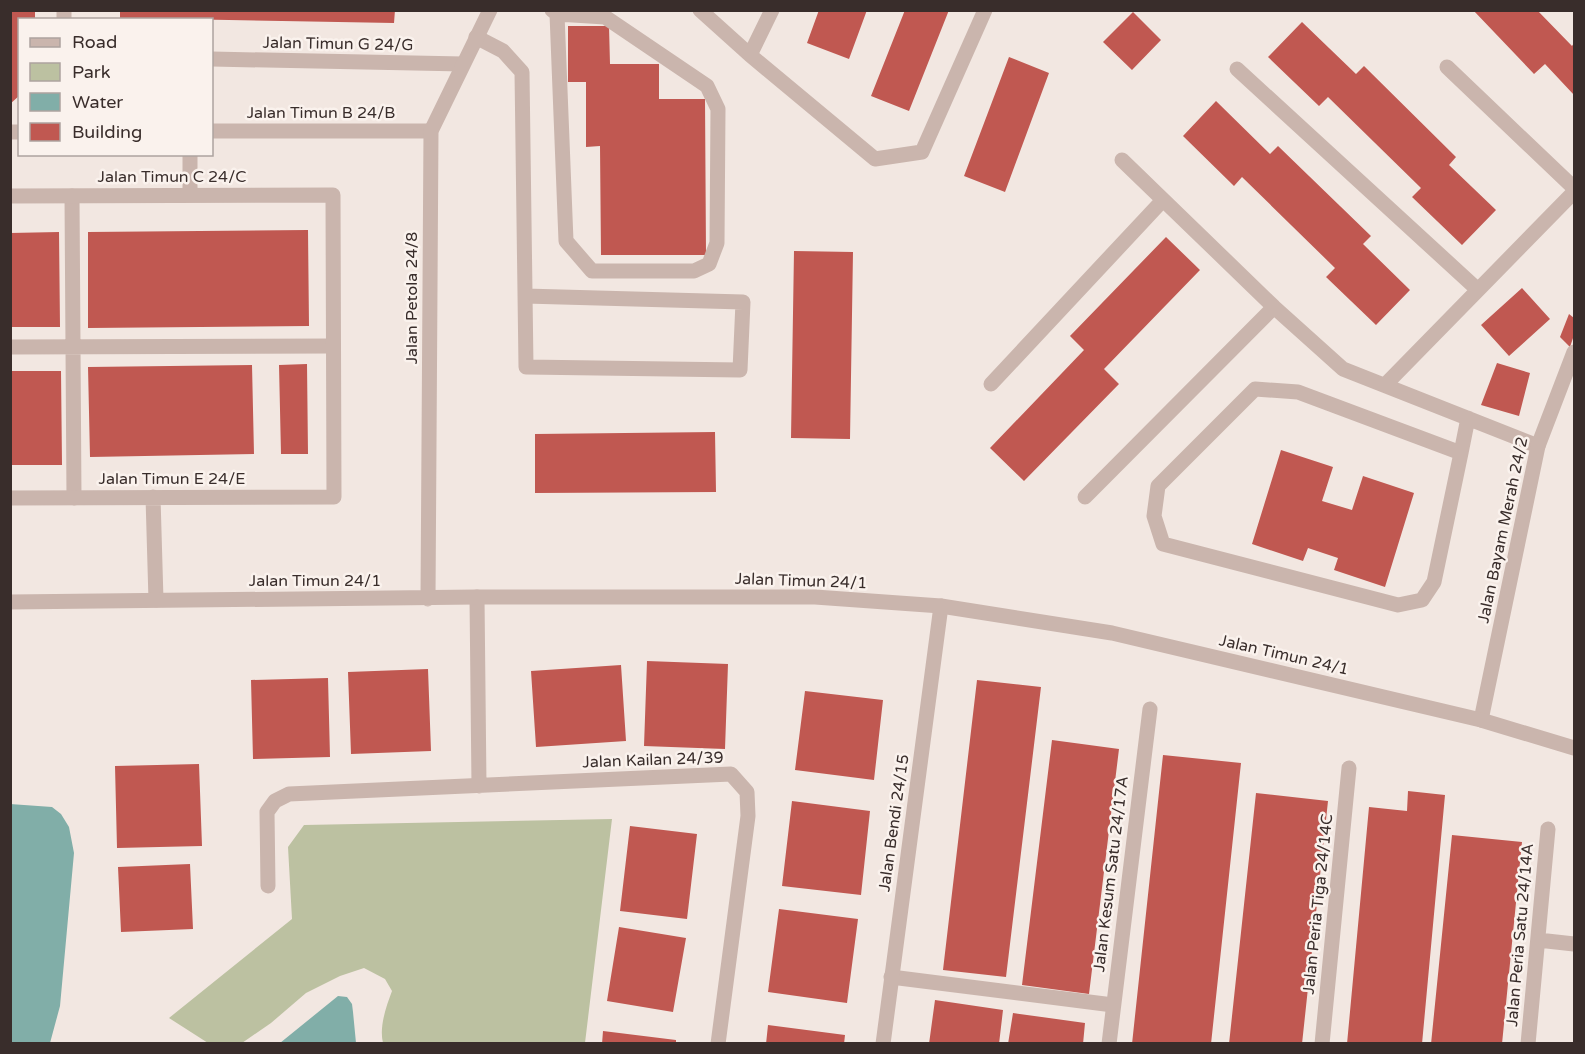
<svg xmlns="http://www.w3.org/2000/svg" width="1585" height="1054" viewBox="0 0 1585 1054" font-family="'Varela Round',sans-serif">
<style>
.green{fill:#bcc1a1}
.water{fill:#81aea8}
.building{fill:#c05851}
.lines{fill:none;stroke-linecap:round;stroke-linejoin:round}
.service{stroke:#cab5ad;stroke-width:15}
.minor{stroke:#cab5ad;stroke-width:15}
.tertiary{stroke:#cab5ad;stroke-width:15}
.labels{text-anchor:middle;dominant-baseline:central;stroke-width:5;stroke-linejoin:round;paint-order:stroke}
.street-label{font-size:16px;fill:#392d2b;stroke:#faf2ed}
</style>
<rect width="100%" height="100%" fill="#f2e7e1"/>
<path class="green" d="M 612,819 L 585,1043 L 383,1043 C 379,1027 386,1007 392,991 L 385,979 L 364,968 L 340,976 L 306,993 L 271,1023 L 242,1043 L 208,1043 L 169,1018 L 292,919 L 288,847 L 304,825 Z"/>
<path class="water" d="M 10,804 L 52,807 L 61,814 L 69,827 L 74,853 L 60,1006 L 50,1043 L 11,1043 Z
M 338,996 L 347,997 L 352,1004 L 353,1012 L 356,1043 L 280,1043 Z"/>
<path class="building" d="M 10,10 L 35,10 L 35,20 L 20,20 L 20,95 L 10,104 Z
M 120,10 L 395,10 L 394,23 L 120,18 Z
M 819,10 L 867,10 L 849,59 L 807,43 Z
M 905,10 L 949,10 L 909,111 L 871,96 Z
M 1473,10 L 1537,10 L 1572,46 L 1574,43 L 1574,95 L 1545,64 L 1534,74 Z
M 1133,12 L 1161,40 L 1132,70 L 1103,42 Z
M 1302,22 L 1356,74 L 1364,66 L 1456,157 L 1449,165 L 1496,210 L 1462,245 L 1412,197 L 1421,188 L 1328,97 L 1319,106 L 1268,57 Z
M 568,26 L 609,26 L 610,64 L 659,64 L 659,99 L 705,99 L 706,255 L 601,255 L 600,146 L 586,147 L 586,82 L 568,82 Z
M 1009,57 L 1049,73 L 1005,192 L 964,176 Z
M 1216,101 L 1270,154 L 1278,146 L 1371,236 L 1363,244 L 1410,290 L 1376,325 L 1326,277 L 1335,268 L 1242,177 L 1234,186 L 1183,136 Z
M 308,230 L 309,326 L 88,328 L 88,232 Z
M 59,232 L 60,327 L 10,327 L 10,233 Z
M 1166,237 L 1200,270 L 1104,369 L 1119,384 L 1024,481 L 990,448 L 1084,350 L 1070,336 Z
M 794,251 L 853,252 L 850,439 L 791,438 Z
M 1522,288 L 1550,319 L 1509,356 L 1481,325 Z
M 1569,314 L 1574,318 L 1574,335 L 1570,347 L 1560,337 Z
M 1497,363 L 1530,373 L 1519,416 L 1481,405 Z
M 307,364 L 308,454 L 281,454 L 279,365 Z
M 252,365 L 254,454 L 90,457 L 88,367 Z
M 10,371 L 61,371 L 62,465 L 10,465 Z
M 715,432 L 716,492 L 535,493 L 535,434 Z
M 1281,450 L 1333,467 L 1322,501 L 1352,510 L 1363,476 L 1414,493 L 1385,587 L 1334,570 L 1338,558 L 1308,548 L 1303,561 L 1252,544 Z
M 647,661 L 728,664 L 725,749 L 644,746 Z
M 621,665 L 626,741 L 536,747 L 531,671 Z
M 428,669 L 431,751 L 351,754 L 348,672 Z
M 328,678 L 330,757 L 253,759 L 251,680 Z
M 977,680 L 1041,687 L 1006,977 L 943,970 Z
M 805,691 L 883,700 L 874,780 L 795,770 Z
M 1052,740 L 1119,749 L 1089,994 L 1022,985 Z
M 1163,755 L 1241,763 L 1211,1044 L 1132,1044 Z
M 199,764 L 202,846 L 117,848 L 115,766 Z
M 1408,791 L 1445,795 L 1422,1044 L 1347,1044 L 1369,807 L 1407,811 Z
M 1256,793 L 1328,801 L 1302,1044 L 1229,1044 Z
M 792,801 L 870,811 L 861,895 L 782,886 Z
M 630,826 L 697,834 L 687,919 L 620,911 Z
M 1452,835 L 1522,842 L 1502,1044 L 1431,1044 Z
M 190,864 L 193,929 L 121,932 L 118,867 Z
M 779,909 L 858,919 L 847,1003 L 768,992 Z
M 619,927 L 686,938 L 673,1012 L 607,1001 Z
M 935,1000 L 1003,1010 L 999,1044 L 929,1044 Z
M 1013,1013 L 1085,1023 L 1083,1044 L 1008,1044 Z
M 768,1025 L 845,1035 L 844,1044 L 766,1044 Z
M 603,1031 L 676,1040 L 676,1044 L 602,1044 Z"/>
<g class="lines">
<path class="service" d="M 552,10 L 557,14 L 605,17 L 707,86 L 718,109 L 717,243 L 709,264 L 694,271 L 592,271 L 566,241 L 557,14
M 700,10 L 750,55 L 875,159 L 922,152 L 985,10
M 476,37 L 503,51 L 522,72 L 526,367 L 740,370 L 743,302 L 525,296
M 750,55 L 772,10
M 1447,67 L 1574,188
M 1237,69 L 1478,290
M 1122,160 L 1274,307 L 1343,369 L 1538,446
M 72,196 L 74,498
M 10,347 L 333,346
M 991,384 L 1163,200
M 1385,385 L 1574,192
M 1255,389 L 1298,392 L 1461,453 L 1434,582 L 1422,600 L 1398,605 L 1163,544 L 1154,516 L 1158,486 Z
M 1461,453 L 1468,418
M 1085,497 L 1274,307
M 891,977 L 1113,1005"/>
<path class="minor" d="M 64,20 L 64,10
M 212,59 L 463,64
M 212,131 L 431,131
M 10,132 L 20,132
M 190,154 L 190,195
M 10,196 L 333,195 L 334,497 L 10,498
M 153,497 L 156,600
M 477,597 L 479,786
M 1481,720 L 1538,446 L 1574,352
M 268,886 L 267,812 L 275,801 L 289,794 L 731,774 L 747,792 L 748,816 L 718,1044
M 1538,940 L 1574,944
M 883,1044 L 941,606
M 1109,1044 L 1150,709
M 1322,1044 L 1349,768
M 1528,1044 L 1548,829"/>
<path class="tertiary" d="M 428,599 L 431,131 L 490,10
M 10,602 L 477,597 L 815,597 L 941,606 L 1112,633 L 1481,720 L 1574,748"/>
</g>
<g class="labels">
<g class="street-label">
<text transform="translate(338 44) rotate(1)">Jalan Timun G 24/G</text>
<text x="321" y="113">Jalan Timun B 24/B</text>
<text x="172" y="177">Jalan Timun C 24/C</text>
<text transform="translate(412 298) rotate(-90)">Jalan Petola 24/8</text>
<text x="172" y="479">Jalan Timun E 24/E</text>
<text transform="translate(1503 530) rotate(-78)">Jalan Bayam Merah 24/2</text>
<text x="315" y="581">Jalan Timun 24/1</text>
<text transform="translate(801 581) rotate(2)">Jalan Timun 24/1</text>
<text transform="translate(1284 655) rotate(13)">Jalan Timun 24/1</text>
<text transform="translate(653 760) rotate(-2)">Jalan Kailan 24/39</text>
<text transform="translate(894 823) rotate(-82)">Jalan Bendi 24/15</text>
<text transform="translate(1111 874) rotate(-83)">Jalan Kesum Satu 24/17A</text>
<text transform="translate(1318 904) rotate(-84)">Jalan Peria Tiga 24/14C</text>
<text transform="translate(1520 935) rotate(-85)">Jalan Peria Satu 24/14A</text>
</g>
</g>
<rect width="1585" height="1054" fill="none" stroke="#392d2b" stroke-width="24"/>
<rect x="18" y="18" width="195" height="138" fill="#faf2ed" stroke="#ada39f" stroke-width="1.5"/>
<rect x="30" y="38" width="30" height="9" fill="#cab5ad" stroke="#ada39f" stroke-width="1.5"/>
<text x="72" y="48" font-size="18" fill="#392d2b">Road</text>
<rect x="30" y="63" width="30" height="18" fill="#bcc1a1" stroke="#ada39f" stroke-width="1.5"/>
<text x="72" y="78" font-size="18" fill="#392d2b">Park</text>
<rect x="30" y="93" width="30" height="18" fill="#81aea8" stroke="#ada39f" stroke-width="1.5"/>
<text x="72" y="108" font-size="18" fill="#392d2b">Water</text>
<rect x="30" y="123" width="30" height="18" fill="#c05851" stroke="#ada39f" stroke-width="1.5"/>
<text x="72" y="138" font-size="18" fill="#392d2b">Building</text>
</svg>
